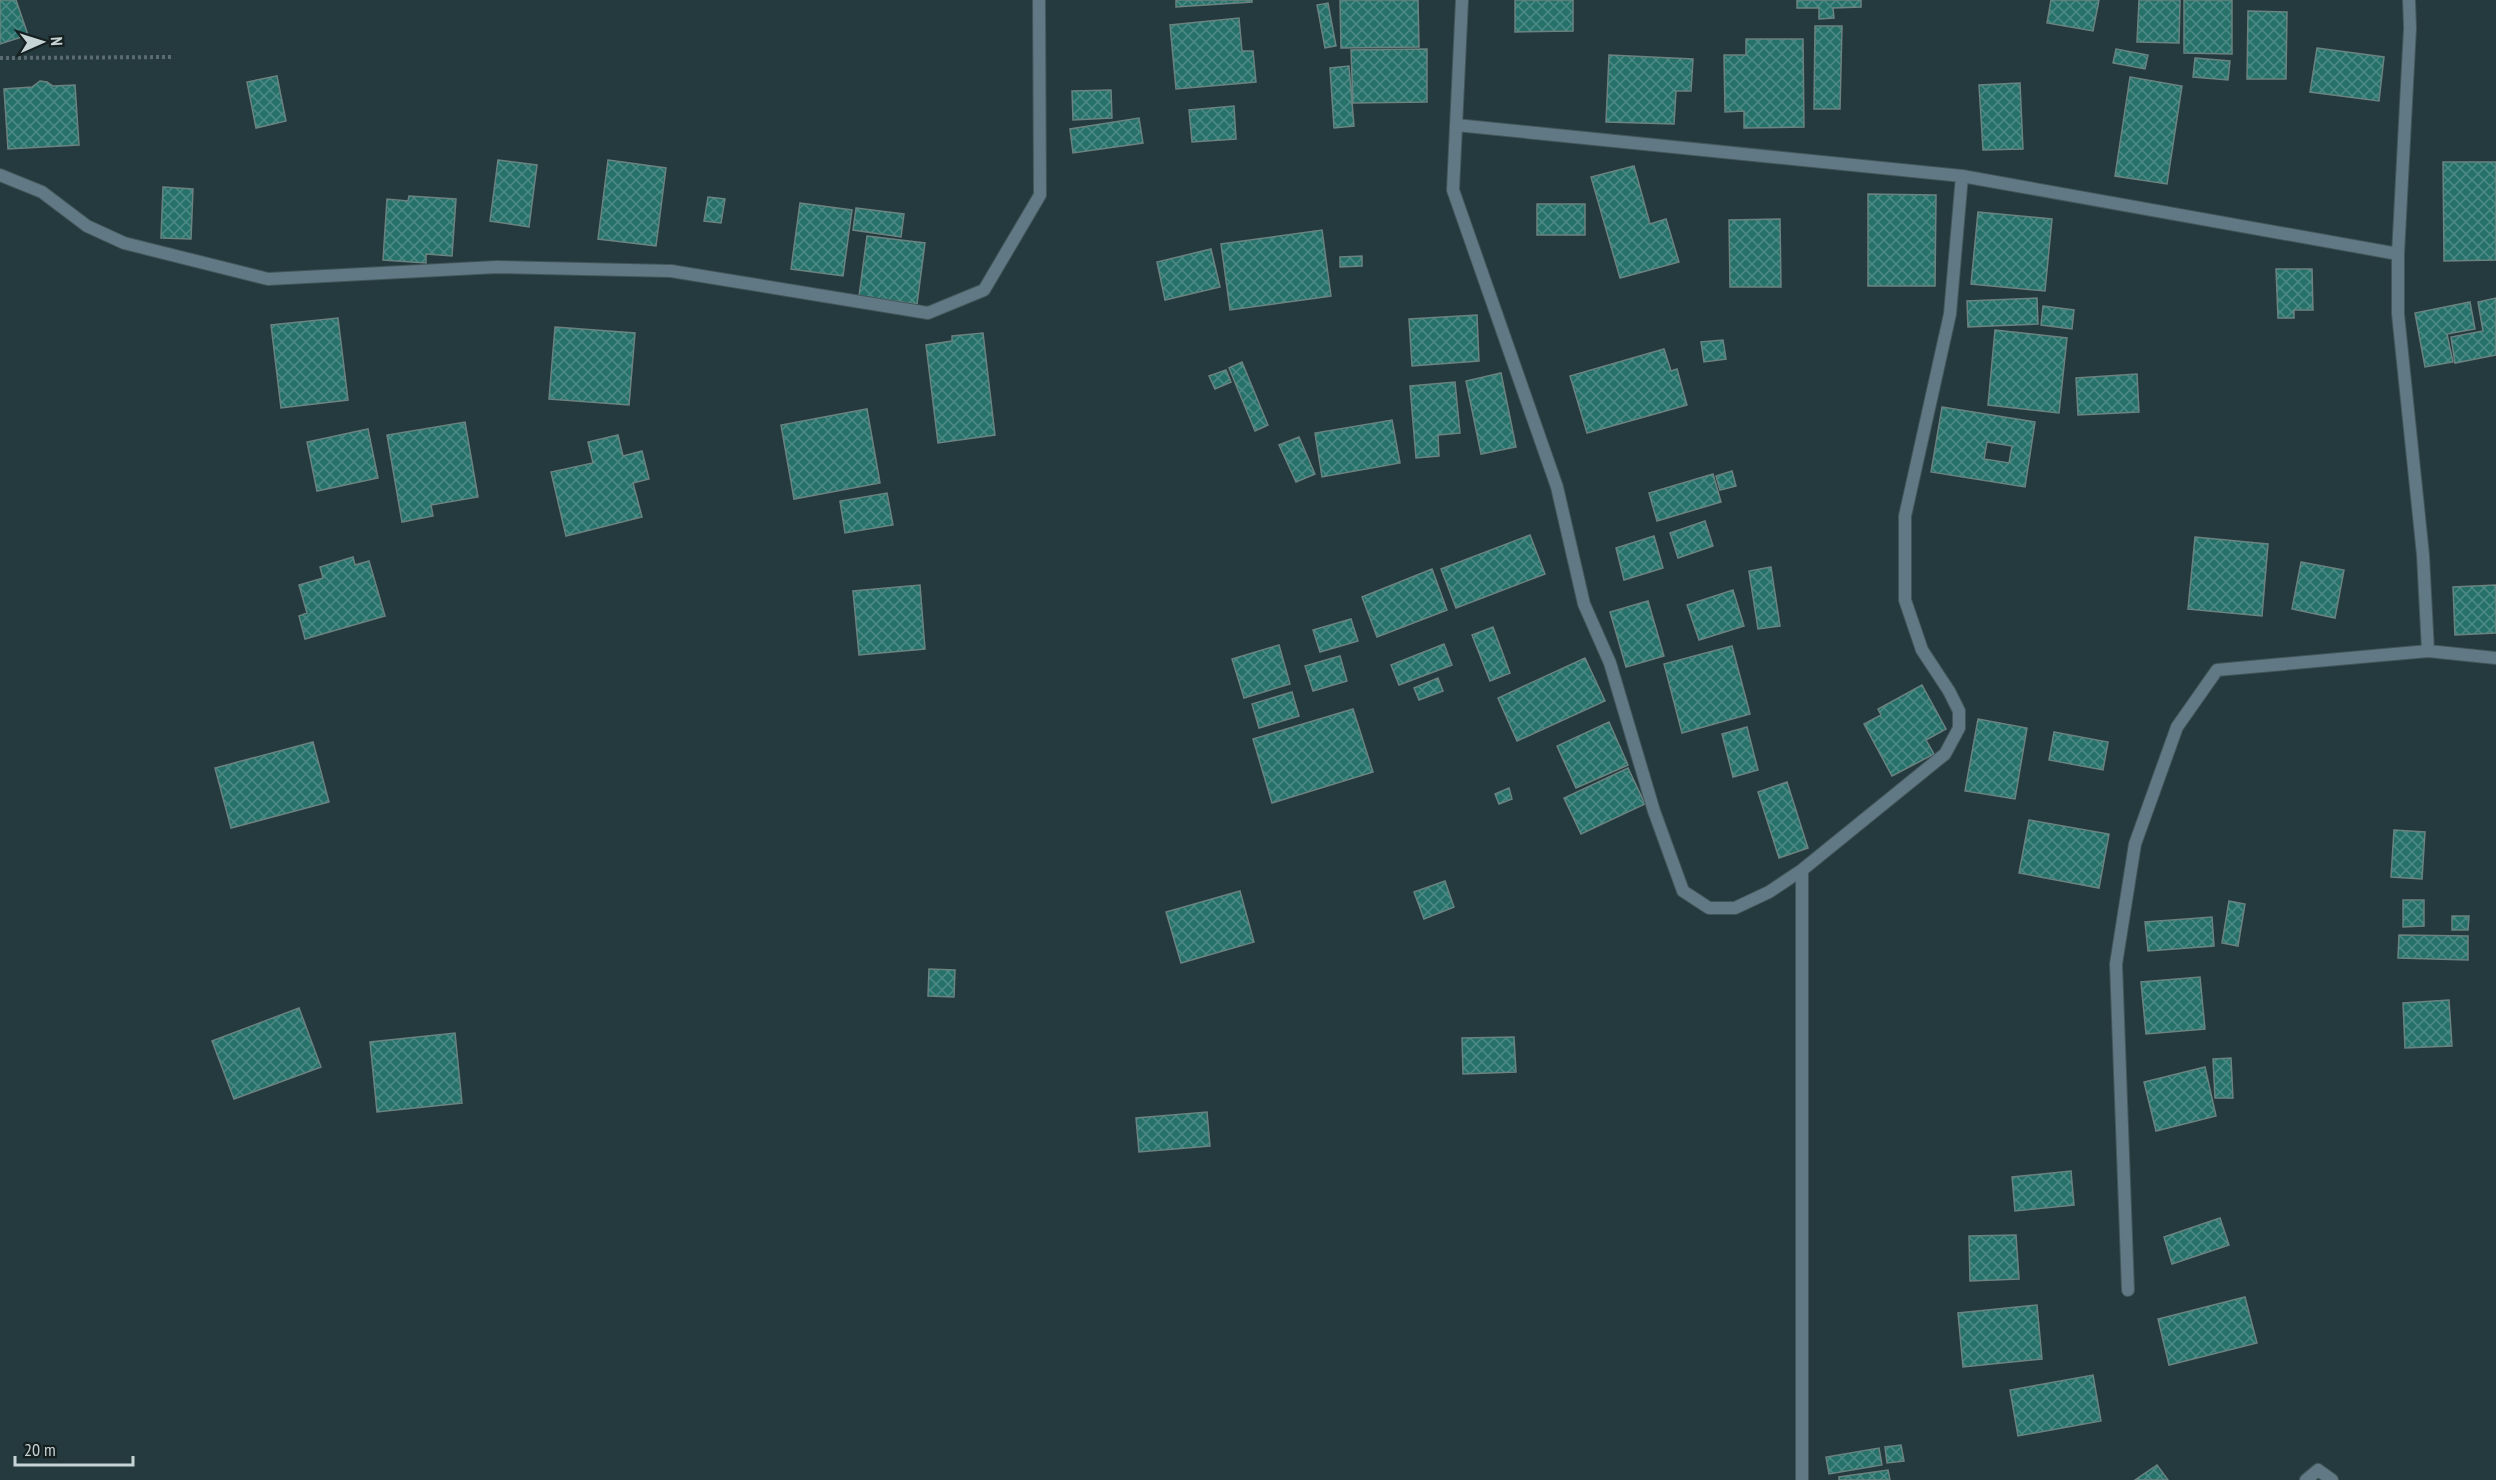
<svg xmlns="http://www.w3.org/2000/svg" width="2496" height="1480" viewBox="0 0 2496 1480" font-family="'PT Sans Narrow',sans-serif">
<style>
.building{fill:url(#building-cross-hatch);stroke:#6b8380;stroke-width:1.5;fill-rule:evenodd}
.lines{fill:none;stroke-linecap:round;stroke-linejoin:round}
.street-casing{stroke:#425659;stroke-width:14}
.path{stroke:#5a6c6f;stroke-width:4;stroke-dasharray:3 3;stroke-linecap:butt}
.street{stroke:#617985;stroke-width:12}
</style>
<defs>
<pattern id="building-cross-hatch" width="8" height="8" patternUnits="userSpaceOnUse" patternTransform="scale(1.5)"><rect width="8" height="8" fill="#27716b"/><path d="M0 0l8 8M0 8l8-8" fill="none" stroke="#4f8b86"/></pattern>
</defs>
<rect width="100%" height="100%" fill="#253a3e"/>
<path class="building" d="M 0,0 L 16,0 L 28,35 L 0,44 Z
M 1176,0 L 1252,0 L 1252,2 L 1176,7 Z
M 1340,0 L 1418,0 L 1419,47 L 1341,48 Z
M 1515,0 L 1573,0 L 1573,31 L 1515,32 Z
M 1797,0 L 1861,0 L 1861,7 L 1833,8 L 1834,18 L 1819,19 L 1819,8 L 1797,8 Z
M 2051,0 L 2099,0 L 2093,31 L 2047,23 Z
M 2139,0 L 2180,0 L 2179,43 L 2137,42 Z
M 2184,0 L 2232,0 L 2232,54 L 2184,53 Z
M 1328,3 L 1336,46 L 1325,48 L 1317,5 Z
M 2248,11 L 2287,12 L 2286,79 L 2247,79 Z
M 1239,18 L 1242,51 L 1253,51 L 1256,82 L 1176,89 L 1170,25 Z
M 1815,26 L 1842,26 L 1840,109 L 1814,109 Z
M 1746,39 L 1803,39 L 1804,127 L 1744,128 L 1744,111 L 1725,112 L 1724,55 L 1746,55 Z
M 2317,48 L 2384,57 L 2379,101 L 2310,92 Z
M 1427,49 L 1427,102 L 1353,103 L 1351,50 Z
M 2116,49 L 2148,55 L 2145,69 L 2113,63 Z
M 1609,55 L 1693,59 L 1691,91 L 1676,91 L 1674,124 L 1606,122 Z
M 2195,58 L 2230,61 L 2228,80 L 2193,77 Z
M 1349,66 L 1354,126 L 1334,128 L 1330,68 Z
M 277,76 L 286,121 L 256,128 L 247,82 Z
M 2130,77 L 2182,86 L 2167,184 L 2115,176 Z
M 40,81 L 47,82 L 53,86 L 75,85 L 79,145 L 8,149 L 4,89 L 32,87 Z
M 2020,83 L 2023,149 L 1983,150 L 1979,85 Z
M 1111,90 L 1112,118 L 1073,120 L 1072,91 Z
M 1234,106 L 1236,139 L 1192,142 L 1189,110 Z
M 1139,118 L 1143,143 L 1073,153 L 1070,129 Z
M 498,160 L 537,165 L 529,227 L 490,221 Z
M 608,160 L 666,168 L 656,246 L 598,239 Z
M 2443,162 L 2496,162 L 2496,260 L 2444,261 Z
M 1634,166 L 1650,224 L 1666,219 L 1679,262 L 1620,278 L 1591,177 Z
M 163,187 L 193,189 L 191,239 L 161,238 Z
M 1868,194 L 1936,195 L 1935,286 L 1868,286 Z
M 409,196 L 456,199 L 452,256 L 426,254 L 426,263 L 383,260 L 387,199 L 408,201 Z
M 708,197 L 725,199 L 721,223 L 704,221 Z
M 800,203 L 852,210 L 843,276 L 791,269 Z
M 1537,204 L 1585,204 L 1585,235 L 1537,235 Z
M 856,208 L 904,214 L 901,237 L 853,230 Z
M 1978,212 L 2052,219 L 2045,291 L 1971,284 Z
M 1780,219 L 1781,287 L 1730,287 L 1729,220 Z
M 1322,230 L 1331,296 L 1230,310 L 1221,244 Z
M 867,236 L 925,243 L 917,304 L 859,296 Z
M 1211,249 L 1220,287 L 1165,300 L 1157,262 Z
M 1362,256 L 1362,266 L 1340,267 L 1340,257 Z
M 2276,269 L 2312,269 L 2313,310 L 2294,310 L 2294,318 L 2278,318 Z
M 2037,298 L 2038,324 L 1968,327 L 1967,301 Z
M 2496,298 L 2496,355 L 2455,363 L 2451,337 L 2483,331 L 2478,302 Z
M 2470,302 L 2475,329 L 2447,334 L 2453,362 L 2425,367 L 2415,313 Z
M 2043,306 L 2074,310 L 2072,329 L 2041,325 Z
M 1477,315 L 1479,361 L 1412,366 L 1409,319 Z
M 338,318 L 348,400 L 281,408 L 271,325 Z
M 555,327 L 635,333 L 629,405 L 549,399 Z
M 1995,330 L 2067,338 L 2059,413 L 1988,405 Z
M 983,333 L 995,435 L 938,443 L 926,345 L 952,341 L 952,336 Z
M 1723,340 L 1726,359 L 1704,362 L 1701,342 Z
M 1664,349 L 1671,371 L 1677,369 L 1687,405 L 1587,433 L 1570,376 Z
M 1242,362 L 1268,425 L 1255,431 L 1229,368 Z
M 1226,370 L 1231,382 L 1215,389 L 1209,376 Z
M 1501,373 L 1516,447 L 1481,454 L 1466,381 Z
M 2137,374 L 2139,412 L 2078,415 L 2076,378 Z
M 1455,382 L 1460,433 L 1438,435 L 1439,456 L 1416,458 L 1410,386 Z
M 1942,407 L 2035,422 L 2025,487 L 1931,472 ZM 1987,442 L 2012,446 L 2009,463 L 1984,459 Z
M 867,409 L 880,483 L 794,499 L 781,425 Z
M 1392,420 L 1400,463 L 1322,477 L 1315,433 Z
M 465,422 L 478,497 L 431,505 L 433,516 L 402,522 L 387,435 Z
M 368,429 L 378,478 L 317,491 L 307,442 Z
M 618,435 L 623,456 L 642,451 L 649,479 L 633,483 L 642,517 L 566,536 L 551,472 L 593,463 L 588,442 Z
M 1299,437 L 1315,474 L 1296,482 L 1279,445 Z
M 1732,471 L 1736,486 L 1720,490 L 1716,476 Z
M 1713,474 L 1721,502 L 1657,521 L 1649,493 Z
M 887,493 L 893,525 L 845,533 L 840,501 Z
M 1705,521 L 1713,546 L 1678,558 L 1670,533 Z
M 1530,535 L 1545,574 L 1456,608 L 1441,569 Z
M 1654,536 L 1663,568 L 1624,580 L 1616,548 Z
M 2195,537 L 2268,544 L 2262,616 L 2188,609 Z
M 353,557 L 355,565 L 369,561 L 385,616 L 305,639 L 299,616 L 307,613 L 299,585 L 323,578 L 320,567 Z
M 2301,562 L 2344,570 L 2335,618 L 2292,609 Z
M 1771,567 L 1780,626 L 1758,629 L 1749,571 Z
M 1432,569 L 1447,610 L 1377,637 L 1362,597 Z
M 920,585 L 925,649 L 859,655 L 853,591 Z
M 2496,585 L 2496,633 L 2455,635 L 2453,587 Z
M 1733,590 L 1744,626 L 1699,640 L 1687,605 Z
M 1648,601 L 1664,656 L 1626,667 L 1610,612 Z
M 1351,619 L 1358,641 L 1320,652 L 1313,630 Z
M 1493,627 L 1510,673 L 1490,681 L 1472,635 Z
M 1444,644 L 1452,665 L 1399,685 L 1391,665 Z
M 1279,645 L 1290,684 L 1244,698 L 1232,659 Z
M 1732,646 L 1750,714 L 1682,733 L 1664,664 Z
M 1340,656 L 1347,681 L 1313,691 L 1305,666 Z
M 1585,658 L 1605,701 L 1517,741 L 1498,698 Z
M 1438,678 L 1443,691 L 1419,700 L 1414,688 Z
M 1922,685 L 1946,729 L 1926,740 L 1934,754 L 1892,776 L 1864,724 L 1881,715 L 1878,709 Z
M 1292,692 L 1299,716 L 1259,728 L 1252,704 Z
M 1353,709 L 1373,772 L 1272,803 L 1253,739 Z
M 1978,719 L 2027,728 L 2015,799 L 1965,791 Z
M 1609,722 L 1628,765 L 1576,788 L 1557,746 Z
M 1747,727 L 1758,770 L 1733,777 L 1722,734 Z
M 2054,732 L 2108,742 L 2103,770 L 2049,760 Z
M 313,742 L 329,802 L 231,828 L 215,768 Z
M 1628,768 L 1645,804 L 1581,834 L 1564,798 Z
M 1787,782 L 1808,848 L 1779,858 L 1758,792 Z
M 1509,788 L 1512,799 L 1499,804 L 1495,794 Z
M 2029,820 L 2109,834 L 2099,888 L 2019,873 Z
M 2394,830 L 2425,832 L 2422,879 L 2391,877 Z
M 1445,881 L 1454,907 L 1424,919 L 1414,892 Z
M 1240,891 L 1254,942 L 1181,963 L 1166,912 Z
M 2403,900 L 2424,900 L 2424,926 L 2403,927 Z
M 2229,901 L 2245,904 L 2238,946 L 2222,943 Z
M 2452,916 L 2469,916 L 2468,930 L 2452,930 Z
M 2212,917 L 2214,946 L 2148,951 L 2145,922 Z
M 2399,935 L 2468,936 L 2468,960 L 2398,958 Z
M 929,969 L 955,970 L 954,997 L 928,996 Z
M 2200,977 L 2205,1029 L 2146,1034 L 2141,982 Z
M 2449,1000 L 2452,1046 L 2405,1048 L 2403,1003 Z
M 299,1008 L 321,1067 L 234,1099 L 212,1041 Z
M 455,1033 L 462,1103 L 377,1112 L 370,1042 Z
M 1514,1037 L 1516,1072 L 1463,1074 L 1462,1038 Z
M 2231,1058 L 2233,1098 L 2215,1098 L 2213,1059 Z
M 2205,1067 L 2216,1116 L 2156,1131 L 2144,1082 Z
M 1207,1112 L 1210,1146 L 1139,1152 L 1136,1118 Z
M 2071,1171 L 2074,1205 L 2015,1211 L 2012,1177 Z
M 2220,1218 L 2229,1245 L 2172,1264 L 2164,1237 Z
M 2016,1235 L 2019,1279 L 1970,1281 L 1969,1236 Z
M 2245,1297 L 2257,1343 L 2169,1365 L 2158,1319 Z
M 2037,1305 L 2042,1359 L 1963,1367 L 1958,1313 Z
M 2093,1375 L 2101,1421 L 2018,1436 L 2010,1390 Z
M 1901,1445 L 1904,1461 L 1887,1463 L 1885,1447 Z
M 1879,1448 L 1882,1465 L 1829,1474 L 1826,1457 Z
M 2157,1465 L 2168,1480 L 2135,1480 Z
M 1888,1470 L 1890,1480 L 1839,1480 L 1839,1477 Z"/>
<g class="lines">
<defs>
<path id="street" d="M 1462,0 L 1453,190 L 1557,487 L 1584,604 L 1610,663 L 1654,811 L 1683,891 L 1709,908 L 1735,908 L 1769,892 L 1802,870 L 1945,754 L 1959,728 L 1959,711 L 1949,691 L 1922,650 L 1905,600 L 1905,516 L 1950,314 L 1962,176
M 2409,0 L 2410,28 L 2398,254 L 2398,314 L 2423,555 L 2428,651
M 1456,125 L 1962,176 L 2398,254
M 0,175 L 42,192 L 87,226 L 124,243 L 268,279 L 497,267 L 671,271 L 928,313 L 984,290 L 1040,195 L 1039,0
M 1802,870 L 1802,1480
M 2128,1290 L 2116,964 L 2135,844 L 2177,727 L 2217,670 L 2428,651 L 2496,658
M 2306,1480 L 2318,1470 L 2332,1480"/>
</defs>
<use href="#street" class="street-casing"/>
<path class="path" d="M 0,58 L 174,57"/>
<use href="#street" class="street"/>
</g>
<g transform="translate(42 42) rotate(87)" stroke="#162021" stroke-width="4.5" paint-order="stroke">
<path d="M0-4.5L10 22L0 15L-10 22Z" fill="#c7d4d6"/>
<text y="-9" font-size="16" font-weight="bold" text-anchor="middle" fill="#c7d4d6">N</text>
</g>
<path d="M15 1456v9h118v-9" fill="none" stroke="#c7d4d6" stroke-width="3"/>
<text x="24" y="1456" font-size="18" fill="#c7d4d6" stroke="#162021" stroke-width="4.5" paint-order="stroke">20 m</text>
</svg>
